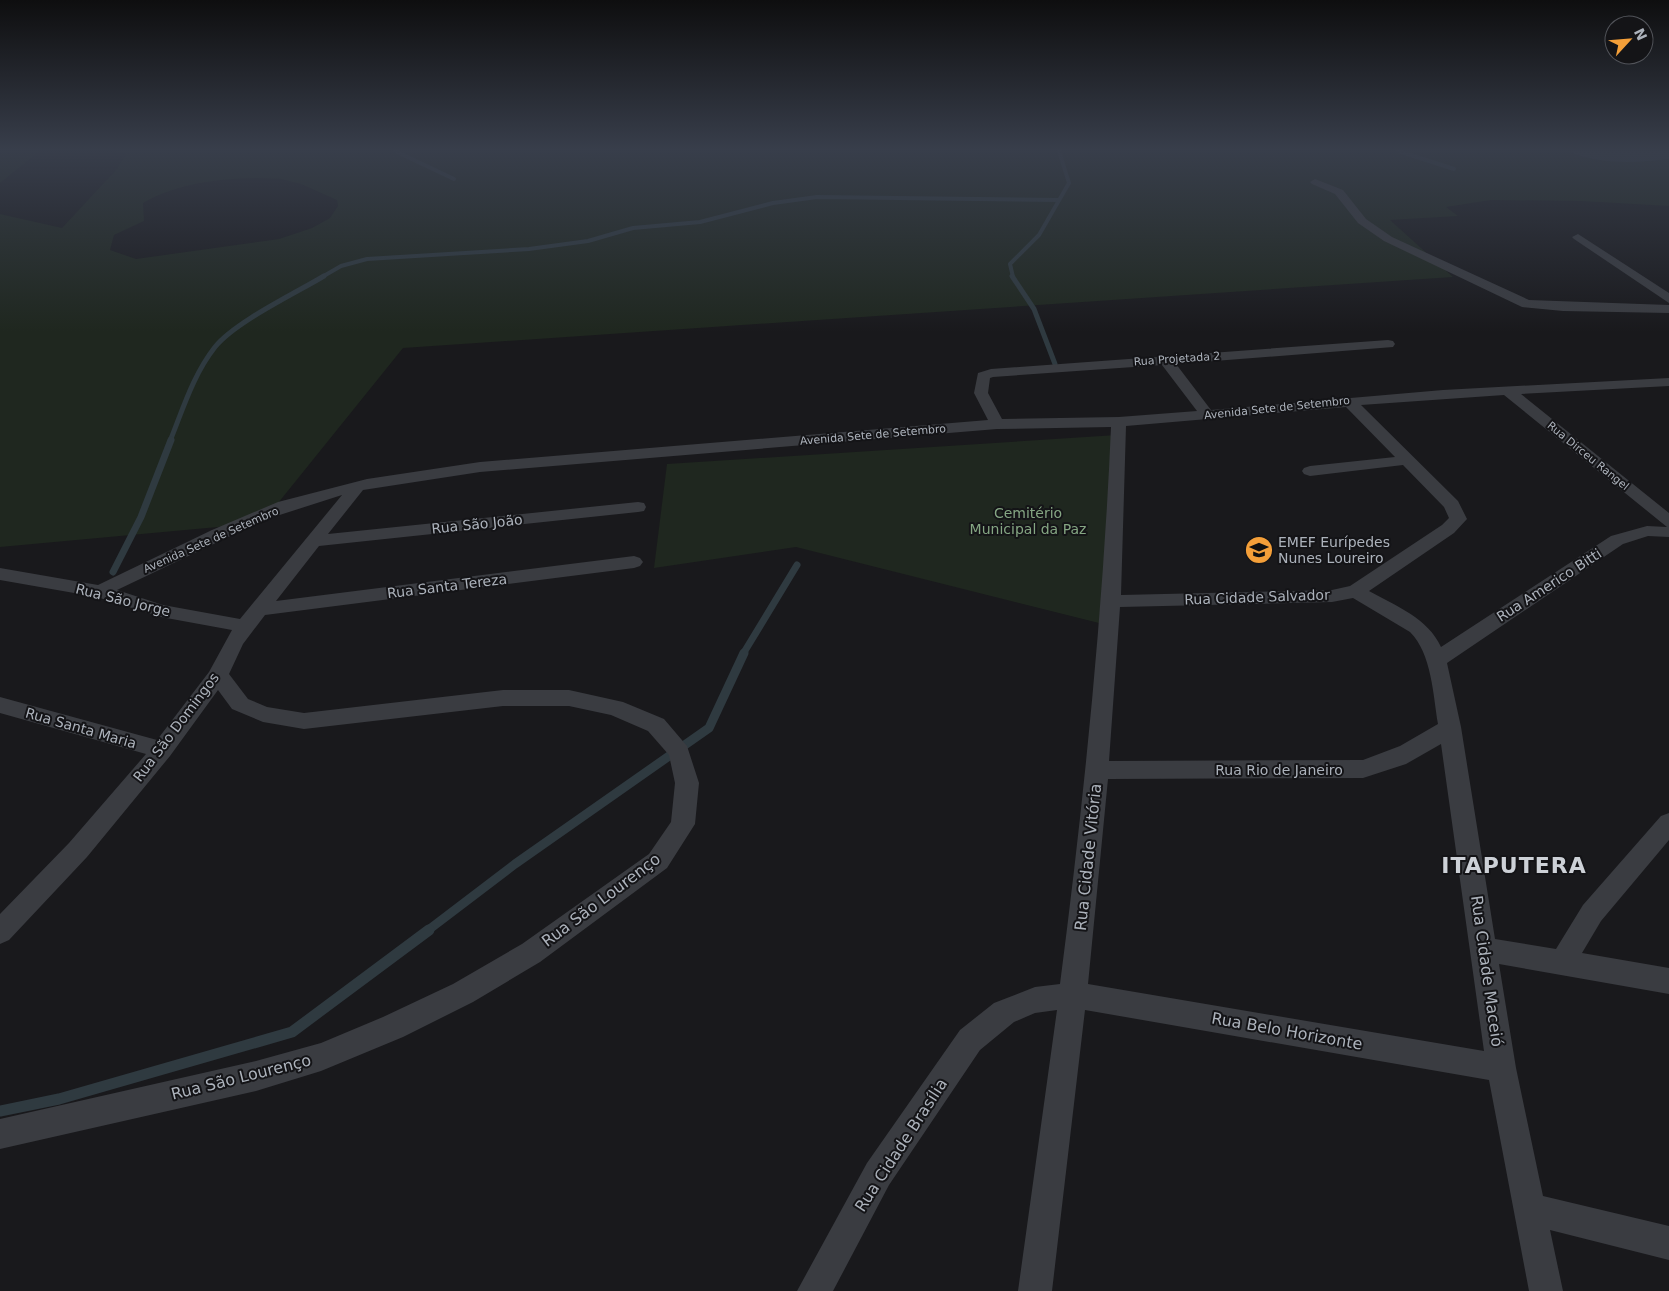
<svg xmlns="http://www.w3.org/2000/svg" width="1669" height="1291" viewBox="0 0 1669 1291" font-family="'DejaVu Sans',sans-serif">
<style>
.green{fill:#1f271f;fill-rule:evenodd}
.water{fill:#2f3a40}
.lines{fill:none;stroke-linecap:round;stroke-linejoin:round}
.stream-far4{stroke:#2f3a40;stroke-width:4}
.stream-far3{stroke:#2f3a40;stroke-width:5}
.stream-far2{stroke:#2f3a40;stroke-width:7}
.stream-far1{stroke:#2f3a40;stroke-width:9}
.stream{stroke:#2f3a40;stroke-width:11}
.street{fill:#3a3c41;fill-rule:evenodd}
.labels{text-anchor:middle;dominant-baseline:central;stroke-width:4;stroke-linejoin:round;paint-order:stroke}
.far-street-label{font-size:11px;fill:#acb2bb;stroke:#141417}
.park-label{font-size:14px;fill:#85a683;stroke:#141417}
.street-label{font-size:14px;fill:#acb2bb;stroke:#141417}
.poi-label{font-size:14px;fill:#acb2bb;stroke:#141417;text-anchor:start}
.near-street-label{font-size:16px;fill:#acb2bb;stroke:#141417}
.near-district-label{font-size:22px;font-weight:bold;letter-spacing:1px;fill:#cdd1d7;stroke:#141417}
</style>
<rect width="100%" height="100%" fill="#19191c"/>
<path class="green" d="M 0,151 L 40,151 L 0,183 Z
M 113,151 L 1568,151 C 1598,165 1637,163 1669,159 L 1669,206 L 1581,201 L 1491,200 L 1446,207 L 1458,216 L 1390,220 L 1453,277 L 403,348 L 262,523 L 0,547 L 0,214 L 62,228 L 117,169 L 127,153 ZM 258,178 L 281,179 L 301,184 L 337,200 L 338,206 L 330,218 L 312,228 L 279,239 L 136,259 L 110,250 L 114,235 L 144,221 L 143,203 C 178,183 218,179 258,178 Z
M 1117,435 L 1099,623 L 796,547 L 654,568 L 667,464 Z"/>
<path class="water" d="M 1568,151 L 1669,151 L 1669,159 C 1637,163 1598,165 1568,151 Z"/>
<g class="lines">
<path class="stream-far4" d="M 395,151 L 454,179
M 1398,151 L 1454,169
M 322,277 L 341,266 L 367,259 L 529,249 L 588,241 L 633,228 L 700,222 L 773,203 L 817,197 L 1059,200
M 1013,277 L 1010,264 L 1039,235 L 1069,183 L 1059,151"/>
<path class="stream-far3" d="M 1012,276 L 1034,309 L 1055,364
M 170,441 C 183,409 193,375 215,347 C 235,322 294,294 324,276"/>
<path class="stream-far2" d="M 113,572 L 141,517 L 171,440
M 743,654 L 797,565"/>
<path class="stream-far1" d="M 427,931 L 515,864 L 709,728 L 744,653"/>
<path class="stream" d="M 0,1111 L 59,1099 L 292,1032 L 429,930"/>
<path class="street" d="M 1315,179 L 1343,190 L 1366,219 L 1392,237 L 1529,300 L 1669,305 L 1669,313 L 1563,311 L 1522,307 L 1384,241 L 1358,223 L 1335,194 L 1312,184 L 1310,182 Z
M 1578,234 L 1669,293 L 1669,303 L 1574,239 L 1572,237 Z
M 1388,340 L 1393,341 L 1395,344 L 1393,347 L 1176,364 L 1211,410 L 1443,390 L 1669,378 L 1669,386 L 1521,394 L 1669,513 L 1669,537 L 1648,536 L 1623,544 L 1447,663 L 1461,727 L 1495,939 L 1556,949 L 1583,905 L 1661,816 L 1669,813 L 1669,840 L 1601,921 L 1582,953 L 1669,968 L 1669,994 L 1499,964 L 1516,1068 L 1543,1196 L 1669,1226 L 1669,1260 L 1550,1230 L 1563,1291 L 1529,1291 L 1489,1080 L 1085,1010 L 1052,1291 L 1018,1291 L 1057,1010 L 1035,1013 L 1014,1022 L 980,1050 L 889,1185 L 833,1291 L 797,1291 L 867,1163 L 960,1030 L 994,1003 L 1035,987 L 1060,984 C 1084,799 1103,613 1111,427 L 997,429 L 480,472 L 363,490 L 328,534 L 638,502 L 644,503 L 646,507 L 644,511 L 638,512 L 319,546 L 276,601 L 634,556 L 640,558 L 643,562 L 640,566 L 634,568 L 265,615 L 243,644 L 229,674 L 248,699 L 267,707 L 304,713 L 503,690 L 569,690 L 623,702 L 664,719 L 687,746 L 699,783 L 695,824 L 667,868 L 540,962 L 473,1002 L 403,1037 L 321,1071 L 256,1091 L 0,1149 L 0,1119 L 256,1061 L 321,1043 L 383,1017 L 453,984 L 522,944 L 649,854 L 671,822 L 675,783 L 669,755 L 648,731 L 611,715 L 569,706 L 503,706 L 304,729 L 263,722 L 232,709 L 218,690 L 170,756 L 87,857 L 9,940 L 0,944 L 0,914 L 69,843 L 146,754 L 0,713 L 0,697 L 157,740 L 209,672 L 232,630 L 161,617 L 97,597 L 0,580 L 0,568 L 98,585 L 212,530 L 278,502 L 367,479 L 480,462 L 988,420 L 974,393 L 978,373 L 991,369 ZM 1162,365 L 1197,411 L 1119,417 L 1002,419 L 988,393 L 990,378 L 993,377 ZM 1504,395 L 1667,527 L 1647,526 L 1611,536 L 1441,647 C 1428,618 1396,606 1369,591 L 1454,533 L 1467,519 L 1458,501 L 1361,405 ZM 1346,407 L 1395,457 L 1310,466 L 1304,468 L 1302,471 L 1304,474 L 1310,476 L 1403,465 L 1444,507 L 1449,518 L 1442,525 L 1350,586 L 1332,590 L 1121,595 L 1126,426 ZM 342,495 L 240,619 L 163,605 L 117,590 L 264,520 ZM 1353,598 L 1410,632 C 1432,654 1433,695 1438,724 L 1400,746 L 1363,760 L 1109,761 L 1120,607 L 1332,602 ZM 1441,744 L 1484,1051 L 1088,984 L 1108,779 L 1363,778 L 1406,764 Z"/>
</g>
<linearGradient id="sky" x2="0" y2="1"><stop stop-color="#0e0e0f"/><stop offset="0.45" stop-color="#383e4b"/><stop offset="1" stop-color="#383e4b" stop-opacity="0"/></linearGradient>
<rect width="1669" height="332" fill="url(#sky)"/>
<defs>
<symbol id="school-disc" viewBox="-11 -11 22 22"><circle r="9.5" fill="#f49f39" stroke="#141417"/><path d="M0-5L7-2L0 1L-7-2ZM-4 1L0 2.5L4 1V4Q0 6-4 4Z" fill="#111"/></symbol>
</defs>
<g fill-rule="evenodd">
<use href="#school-disc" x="1243" y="534" width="32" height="32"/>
</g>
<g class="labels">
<g class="far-street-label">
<text transform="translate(1177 359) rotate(-4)">Rua Projetada 2</text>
<text transform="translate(1277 408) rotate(-6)">Avenida Sete de Setembro</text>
<text transform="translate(873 435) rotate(-5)">Avenida Sete de Setembro</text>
<text transform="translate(1588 456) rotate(39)">Rua Dirceu Rangel</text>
<text transform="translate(211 540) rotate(-24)">Avenida Sete de Setembro</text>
</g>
<g class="park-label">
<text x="1028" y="513">Cemitério<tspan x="1028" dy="16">Municipal da Paz</tspan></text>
</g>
<g class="street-label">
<text transform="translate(477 524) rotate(-6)">Rua São João</text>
<text transform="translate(1549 585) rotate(-33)">Rua Americo Bitti</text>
<text transform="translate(447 586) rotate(-7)">Rua Santa Tereza</text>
<text transform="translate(1257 597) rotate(-2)">Rua Cidade Salvador</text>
<text transform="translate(123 600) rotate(14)">Rua São Jorge</text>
<text transform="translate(176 727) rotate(-53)">Rua São Domingos</text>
<text transform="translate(81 728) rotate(16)">Rua Santa Maria</text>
<text x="1279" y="770">Rua Rio de Janeiro</text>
</g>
<g class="poi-label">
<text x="1278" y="542">EMEF Eurípedes<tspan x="1278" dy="16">Nunes Loureiro</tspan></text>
</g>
<g class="near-street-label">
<text transform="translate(1088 857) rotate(-84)">Rua Cidade Vitória</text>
<text transform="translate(601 900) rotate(-37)">Rua São Lourenço</text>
<text transform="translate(1487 971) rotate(82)">Rua Cidade Maceió</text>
<text transform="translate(1287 1031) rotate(10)">Rua Belo Horizonte</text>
<text transform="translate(241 1077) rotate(-14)">Rua São Lourenço</text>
<text transform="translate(901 1145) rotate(-57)">Rua Cidade Brasília</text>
</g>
<g class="near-district-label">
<text x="1514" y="865">ITAPUTERA</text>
</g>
</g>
<g transform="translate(1629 40) rotate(64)"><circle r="24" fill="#141417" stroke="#515359"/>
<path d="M0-4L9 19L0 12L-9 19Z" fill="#f49f39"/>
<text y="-8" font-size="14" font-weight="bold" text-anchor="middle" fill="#acb2bb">N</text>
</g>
</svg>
